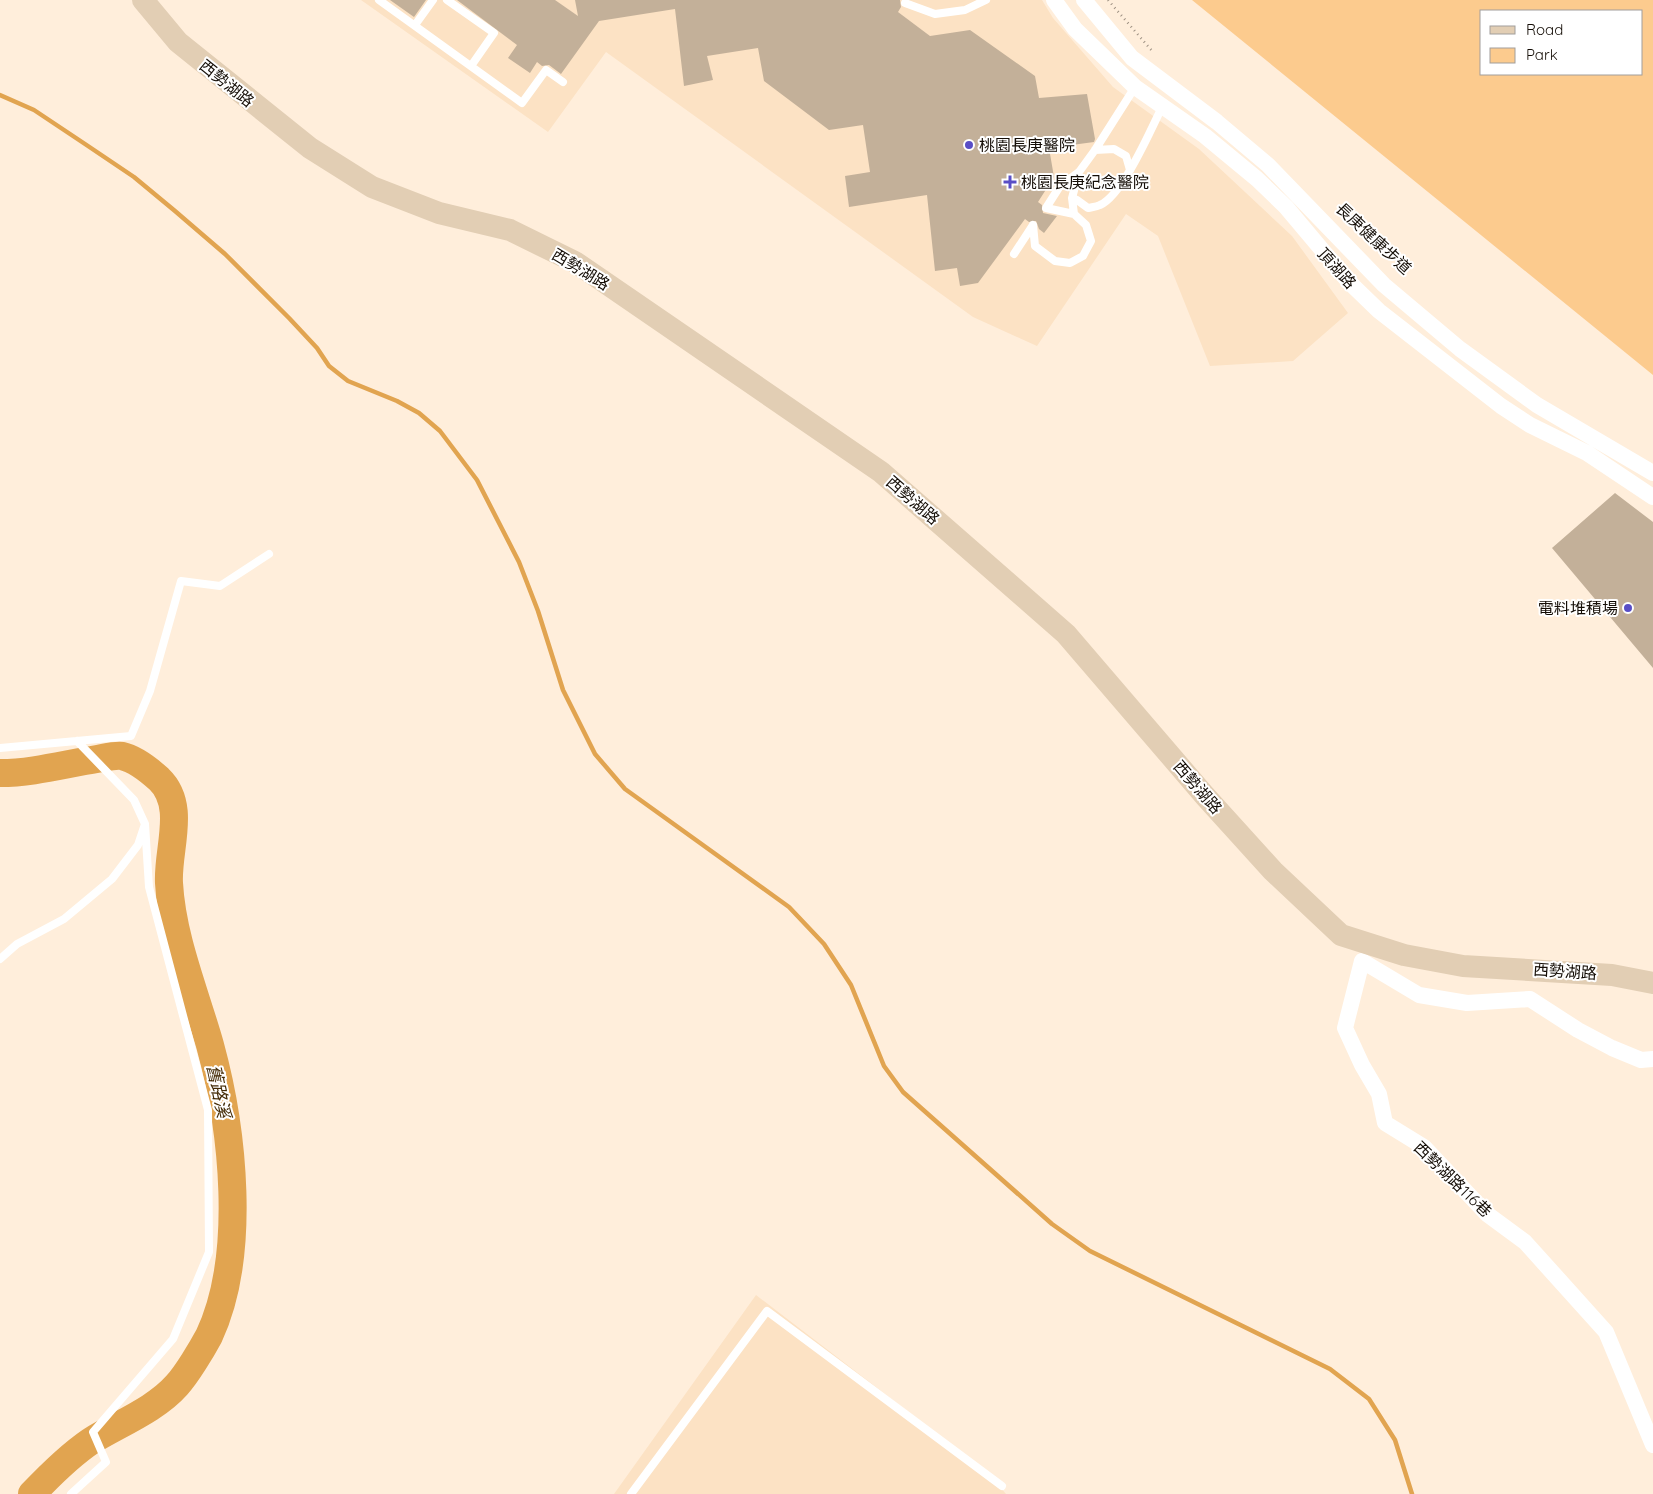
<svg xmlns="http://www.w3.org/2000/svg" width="1653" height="1494" viewBox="0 0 1653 1494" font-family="Quicksand,'Noto Sans TC',sans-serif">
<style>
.built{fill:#fce2c4}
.green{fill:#fccb8e;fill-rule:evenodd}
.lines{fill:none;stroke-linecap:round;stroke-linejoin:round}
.stream{stroke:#e1a450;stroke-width:4.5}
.river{stroke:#e1a450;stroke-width:28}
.building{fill:#c3b099}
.path{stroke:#9d9082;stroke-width:2.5;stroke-dasharray:1 4;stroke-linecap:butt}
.lane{stroke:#fff;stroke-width:8}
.street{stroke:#fff;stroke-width:16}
.secondary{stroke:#e2ceb4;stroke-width:22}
.poi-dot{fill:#594ec6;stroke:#fff;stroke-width:2}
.labels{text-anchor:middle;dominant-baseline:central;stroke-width:4;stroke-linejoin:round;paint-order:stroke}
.street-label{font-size:16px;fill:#140d06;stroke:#fff}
.poi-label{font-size:16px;fill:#140d06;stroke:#fff;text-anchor:start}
.water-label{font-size:18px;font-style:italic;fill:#442b06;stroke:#fff}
</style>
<rect width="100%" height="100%" fill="#ffeedb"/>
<path class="built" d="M 361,0 L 1042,0 L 1053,18 L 1113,87 L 1199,149 L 1292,236 L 1348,313 L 1293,361 L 1210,366 L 1158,236 L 1126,214 L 1037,346 L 973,317 L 606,52 L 548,132 Z
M 756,1295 L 988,1473 L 1006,1494 L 614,1494 Z"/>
<path class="green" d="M 1192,0 L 1653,0 L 1653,375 ZM 1642,11 L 1642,74 L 1482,74 L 1482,11 Z"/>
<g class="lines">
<path class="stream" d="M 0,95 L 34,110 L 85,144 L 134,177 L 175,211 L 225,254 L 289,318 L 317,348 L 329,366 L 348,381 L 397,401 L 419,413 L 440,431 L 477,480 L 519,562 L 538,611 L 563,690 L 595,754 L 625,789 L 789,907 L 824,944 L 851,985 L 884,1066 L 903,1092 L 1052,1224 L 1090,1251 L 1330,1369 L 1369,1399 L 1395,1440 L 1412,1494"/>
<path class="river" d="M 0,773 C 33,773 65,764 97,759 C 104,758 114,755 122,756 C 135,759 149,770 159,779 C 187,806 167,849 169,883 C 172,938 195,992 210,1045 C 233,1129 247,1255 209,1336 C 202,1349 187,1374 177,1385 C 155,1410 118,1424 91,1441 C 69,1456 50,1475 32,1494"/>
</g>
<path class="building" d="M 390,0 L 426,0 L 414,17 Z
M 457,0 L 555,0 L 578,16 L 575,0 L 900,0 L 901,7 L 898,12 L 930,36 L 970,30 L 1035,76 L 1039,98 L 1087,94 L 1095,139 L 1094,142 L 1049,148 L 1054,177 L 1038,202 L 1042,205 L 1043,213 L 1057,216 L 1044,233 L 1039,229 L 1036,221 L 1029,222 L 1025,219 L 978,283 L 960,286 L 957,268 L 935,271 L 927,195 L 849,207 L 845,176 L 870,172 L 863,125 L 829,130 L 764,81 L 758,48 L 707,56 L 713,80 L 684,86 L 675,9 L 599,21 L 561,74 L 549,65 L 542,66 L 537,62 L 530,73 L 508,58 L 517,45 Z
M 1615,493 L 1653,522 L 1653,668 L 1552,548 Z"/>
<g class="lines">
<path class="path" d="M 1108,0 L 1153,52"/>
<path class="lane" d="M 379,0 L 522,103 L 546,70 L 563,82
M 447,0 L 494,33 L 471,66
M 905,3 L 935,14 L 965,10 L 986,0
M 415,25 L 433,0
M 1095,150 L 1114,149 L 1126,156 L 1130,170
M 1077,200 L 1088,208 C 1092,207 1096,207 1100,205 C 1123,195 1151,129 1163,105
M 1074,214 L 1046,208 L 1060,186 L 1079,172 L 1095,150 L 1135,87
M 1033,225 L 1035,246 L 1055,261 L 1070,263 L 1083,256 L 1091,241 L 1086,225 L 1074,214 L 1072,198 L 1079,172
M 1014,254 L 1033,225
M 0,748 L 131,736 L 150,691 L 181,581 L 220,586 L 269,554
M 0,959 L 17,944 L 64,919 L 112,879 L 138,845 L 145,824 L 134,800 L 77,741
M 71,1494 L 106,1462 L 93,1432 L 173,1339 L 209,1252 L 208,1110 L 149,887 L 145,824
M 631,1494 L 767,1311 L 1002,1486"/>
<path class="street" d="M 1054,0 L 1075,29 L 1135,87 L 1205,136 L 1257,179 L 1286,207 L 1349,282 L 1379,311 L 1501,406 L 1530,425 L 1587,453 L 1653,497
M 1084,0 L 1132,58 L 1217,122 L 1268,165 L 1384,285 L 1460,349 L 1537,405 L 1653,473
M 1653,1059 L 1641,1060 L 1612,1048 L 1578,1030 L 1530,999 L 1467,1003 L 1419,995 L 1362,961 L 1345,1028 L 1362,1065 L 1379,1094 L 1385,1123 L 1424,1147 L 1487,1214 L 1525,1242 L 1606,1332 L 1653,1445"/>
<path class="secondary" d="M 143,0 L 178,42 L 310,148 L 372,187 L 439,213 L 510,230 L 575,262 L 881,472 L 1066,634 L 1205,796 L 1273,871 L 1341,935 L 1404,955 L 1463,966 L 1612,975 L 1653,983"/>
</g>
<g class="poi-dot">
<circle cx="969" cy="145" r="5"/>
<path d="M1007.5 174.5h5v5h5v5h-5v5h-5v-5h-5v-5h5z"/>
<circle cx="1628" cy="608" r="5"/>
</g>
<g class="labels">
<g class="street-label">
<text transform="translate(227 83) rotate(39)">西勢湖路</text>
<text transform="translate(1374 238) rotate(43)">長庚健康步道</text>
<text transform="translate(1337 268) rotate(48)">頂湖路</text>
<text transform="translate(581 269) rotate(31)">西勢湖路</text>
<text transform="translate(913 500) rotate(41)">西勢湖路</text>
<text transform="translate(1198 787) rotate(49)">西勢湖路</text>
<text transform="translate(1565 971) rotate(4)">西勢湖路</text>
<text transform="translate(1453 1179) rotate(44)">西勢湖路116巷</text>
</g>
<g class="poi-label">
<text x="979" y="145">桃園長庚醫院</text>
<text x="1021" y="182">桃園長庚紀念醫院</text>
<text x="1618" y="608" text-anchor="end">電料堆積場</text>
</g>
<g class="water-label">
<text transform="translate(219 1091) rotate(78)">舊路溪</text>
</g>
</g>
<rect x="1480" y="10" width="162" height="65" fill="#ffffff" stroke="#a19e9b"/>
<rect x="1490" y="26" width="25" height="8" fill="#e2ceb4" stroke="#a19e9b"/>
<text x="1526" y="35" font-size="15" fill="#140d06">Road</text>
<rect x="1490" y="48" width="25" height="15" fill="#fccb8e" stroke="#a19e9b"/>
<text x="1526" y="60" font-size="15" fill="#140d06">Park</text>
</svg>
